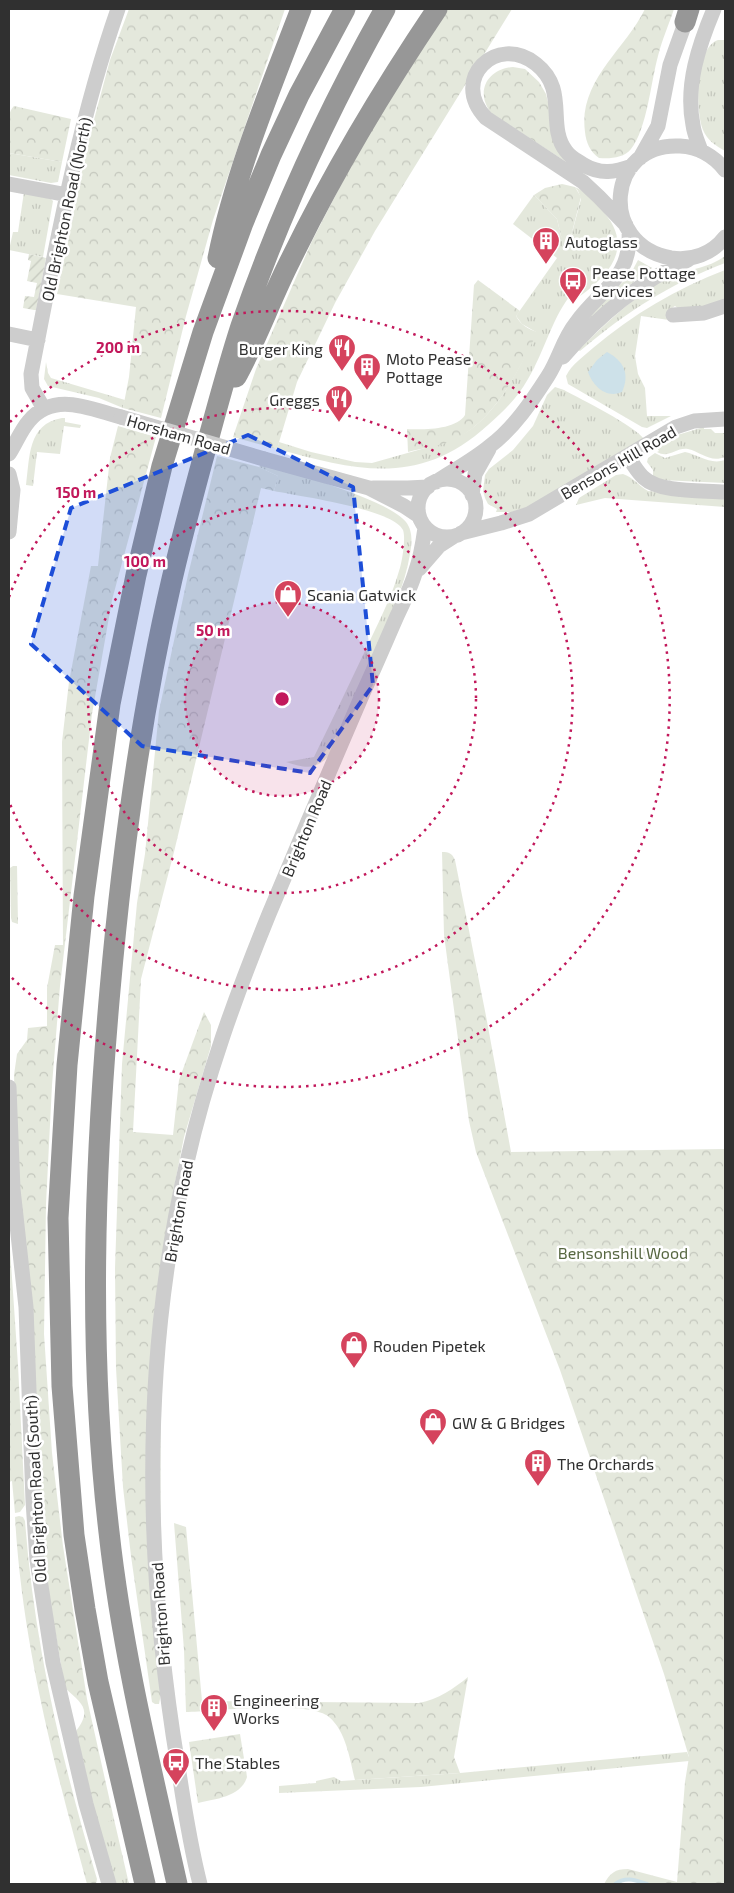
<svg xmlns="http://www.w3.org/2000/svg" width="734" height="1893" viewBox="0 0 734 1893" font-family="'Exo 2',sans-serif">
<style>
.grass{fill:url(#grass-tufts)}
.forest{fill:url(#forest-crowns)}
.garden{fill:url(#garden-furrows)}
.water{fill:#cde1e9}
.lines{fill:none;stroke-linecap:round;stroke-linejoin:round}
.stream{stroke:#cde1e9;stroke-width:4}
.minor{stroke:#cdcdcd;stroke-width:15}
.highway{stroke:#979797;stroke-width:21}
.minor-bridge{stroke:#cdcdcd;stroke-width:15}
.marked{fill:#1d4ed8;fill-opacity:0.2;stroke:#1d4ed8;stroke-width:4;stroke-dasharray:10 6;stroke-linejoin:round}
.ring{fill:none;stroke:#c2185b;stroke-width:2.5;stroke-dasharray:2.5 5}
.labels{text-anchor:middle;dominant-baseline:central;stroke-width:5;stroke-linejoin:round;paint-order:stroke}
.street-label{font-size:16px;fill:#303030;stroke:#fff}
.poi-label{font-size:16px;fill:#303030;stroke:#fff;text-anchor:start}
.park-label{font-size:16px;fill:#576741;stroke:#fff}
.centre{fill:#c2185b;stroke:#fff;stroke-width:2.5}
.ring-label{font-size:15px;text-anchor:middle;font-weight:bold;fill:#c2185b;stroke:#fff;stroke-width:5;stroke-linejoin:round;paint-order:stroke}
</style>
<defs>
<pattern id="grass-tufts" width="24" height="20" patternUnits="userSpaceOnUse" patternTransform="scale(1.25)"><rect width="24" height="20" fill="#e4e8dc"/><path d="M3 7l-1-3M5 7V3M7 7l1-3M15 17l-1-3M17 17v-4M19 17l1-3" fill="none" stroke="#c4c7bd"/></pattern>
<pattern id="forest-crowns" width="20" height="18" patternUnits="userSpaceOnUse" patternTransform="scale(1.25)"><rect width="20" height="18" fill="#e4e8dc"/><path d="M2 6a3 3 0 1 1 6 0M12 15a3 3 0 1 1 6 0" fill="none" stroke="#c4c7bd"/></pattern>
<pattern id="garden-furrows" width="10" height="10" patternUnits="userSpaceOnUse" patternTransform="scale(1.25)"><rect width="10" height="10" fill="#e4e8dc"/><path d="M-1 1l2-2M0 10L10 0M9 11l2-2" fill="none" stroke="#c4c7bd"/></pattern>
</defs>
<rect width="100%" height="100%" fill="#fff"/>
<path class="grass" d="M 718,40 L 725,40 L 725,151 C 716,146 707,140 703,130 C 695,111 695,47 718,40 Z
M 9,153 L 62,162 L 58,182 L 51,183 L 9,175 Z
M 575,187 C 585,191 592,200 599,207 C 634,242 615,271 580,296 L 574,291 C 552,316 545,351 528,379 C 518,397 504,411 488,425 C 420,487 358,471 277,449 L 279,442 L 311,452 L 355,462 L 372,463 L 450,441 C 494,423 518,372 536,332 L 522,324 L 516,316 L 557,258 L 513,224 L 534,195 L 557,219 L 561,236 L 568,248 L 581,199 L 578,191 Z
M 24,192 L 51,199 L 53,201 L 43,257 L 9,250 L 13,232 L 18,232 Z
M 725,256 L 725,263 C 666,286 628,311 580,351 L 578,350 C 606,324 633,296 668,278 C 686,269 708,269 725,256 Z
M 638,260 L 652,268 L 618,294 L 591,320 L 588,316 L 630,275 Z
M 725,270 L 725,300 L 705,307 L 679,309 L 675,306 L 667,311 L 669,320 L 641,316 L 635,356 L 638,374 L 645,388 L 647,416 L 671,416 L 647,428 L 642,427 L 568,384 L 566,376 C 572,364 583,357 593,348 C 632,315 677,288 725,270 Z
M 46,362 L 48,373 L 51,378 L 125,400 L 123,408 L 99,398 L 48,386 L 44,379 Z
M 555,387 L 564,390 C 581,399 635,426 644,439 L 534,505 L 512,512 L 496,512 L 497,509 L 488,504 L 485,498 L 483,491 L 485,475 L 489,469 L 513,450 L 533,426 L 547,395 Z
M 62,418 L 65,418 L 65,422 L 81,425 L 80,428 L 64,426 L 60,454 L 37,452 L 33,486 L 26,485 C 30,458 27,424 62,418 Z
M 704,427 L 704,429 L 711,429 L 715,433 L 725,433 L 725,457 C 710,463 701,452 688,449 C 676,447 669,459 657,452 L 659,451 L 656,446 L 674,436 Z
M 685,452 C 699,455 710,465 725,460 L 725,483 L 661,480 L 653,477 L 653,470 L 647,462 L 648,458 L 655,453 L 665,458 Z
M 262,464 C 293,473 387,499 406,522 C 413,531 412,543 410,554 C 405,585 391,615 378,644 C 362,681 346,718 330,755 C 314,771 306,768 286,762 L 314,757 C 331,722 348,687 365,651 C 377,625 391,599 399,571 C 402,563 406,538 403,530 C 393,509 298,496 274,491 L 278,476 L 259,467 Z
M 623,474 C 633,477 639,486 648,491 L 725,497 L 725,507 L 605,498 L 576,505 L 579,498 L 616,475 Z
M 13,866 L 17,866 L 18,924 L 12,922 L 11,918 L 10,868 Z
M 687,1752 L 689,1757 L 689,1761 L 421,1787 L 279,1793 L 279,1786 L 316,1783 L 316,1781 L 334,1777 L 341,1781 L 460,1773 Z
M 113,1815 L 129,1884 L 114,1884 L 97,1821 L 112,1819 Z"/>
<path class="forest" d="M 129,9 L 285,9 L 213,220 L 186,316 L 161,418 L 123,408 L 129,377 L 136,307 L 57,294 L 88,142 L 110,60 Z
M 446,9 L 512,9 L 375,231 L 335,303 L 297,382 L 277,449 L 233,437 L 256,369 L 312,241 L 362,144 Z
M 645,9 L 674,9 C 669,24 662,40 658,56 C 651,81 647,129 631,149 C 624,158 610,159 599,158 C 590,152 586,142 585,132 C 578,81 625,50 645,9 Z
M 513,67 L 525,69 L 539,82 L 546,94 L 550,110 L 586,175 L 491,113 C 475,92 487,69 513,67 Z
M 14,106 L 71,119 L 62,162 L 9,153 C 9,140 4,116 14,106 Z
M 562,184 L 575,187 L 581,197 L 568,248 L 562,240 L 557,219 L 534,195 L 545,188 Z
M 478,280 L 520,311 L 516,316 C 521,325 528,329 537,332 L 535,337 C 518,372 494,420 456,439 C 442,446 423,448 408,452 L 407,429 C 422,430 456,430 465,415 L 474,285 Z
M 118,426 L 156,437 L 112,600 L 92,714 L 60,986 L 52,1085 L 46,1204 L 44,1334 L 52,1453 L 63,1546 L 87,1699 L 113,1815 L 112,1820 L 105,1823 L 97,1821 L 76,1731 C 93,1709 81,1703 65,1688 L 43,1561 L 16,1154 L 14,1075 L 17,1054 L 27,1040 L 28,1028 L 47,1026 L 47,988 L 55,945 L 63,945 L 62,742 L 69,682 L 91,566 L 98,566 L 110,458 Z
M 217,456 L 259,467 L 278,476 L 274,491 L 261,488 L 174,852 L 141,979 L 133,1132 L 173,1135 L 179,1080 L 204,1012 L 211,1025 L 211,1046 L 184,1137 L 172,1198 L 161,1268 L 160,1699 L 159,1704 L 155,1704 L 152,1702 L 131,1556 L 123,1487 L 116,1368 L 115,1268 L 122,1064 L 137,903 L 145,854 L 159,711 L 188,575 Z
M 442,852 C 449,852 452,853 455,860 L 486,1016 L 511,1152 L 725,1149 L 725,1884 L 647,1884 L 628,1879 L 621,1880 L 615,1884 L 604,1884 C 610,1873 615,1869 628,1869 L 677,1882 L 685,1782 L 689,1757 L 664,1674 L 560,1370 L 476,1152 L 469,1121 L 444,935 Z
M 9,1234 L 18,1365 L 25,1505 L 20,1512 L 15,1513 L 12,1481 L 9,1482 Z
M 19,1516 L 23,1517 L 25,1521 C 34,1643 62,1762 97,1879 L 96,1884 L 87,1884 C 54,1764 22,1643 15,1517 Z
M 174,1523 L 186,1527 L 202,1701 L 419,1703 C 439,1699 453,1689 468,1677 L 454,1757 L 460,1773 L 355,1780 C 350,1760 346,1731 329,1717 C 309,1700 214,1711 186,1712 L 184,1650 Z
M 240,1734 L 247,1777 C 241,1797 215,1799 198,1803 L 189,1742 Z"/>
<path class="garden" d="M 29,254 L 46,258 L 36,310 L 34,310 L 23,308 L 25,296 L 34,297 L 37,283 L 27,281 L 31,261 L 28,260 Z"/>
<path class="water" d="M 607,352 C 624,361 630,374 622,392 C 606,399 593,386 588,372 L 597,360 Z"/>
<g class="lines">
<path class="stream" d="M 615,1884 C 626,1876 635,1880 647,1884"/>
<path class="minor" d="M 701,151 C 698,142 694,134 693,125 C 685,85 699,45 714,9
M 640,158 L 658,126 L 670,65 L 689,12
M 725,170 C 714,156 698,147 680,146 C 606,142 598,245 671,258 C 692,261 712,254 725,237
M 9,184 L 68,195
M 626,225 L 599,197 L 583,182 L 486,118 C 449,79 497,33 536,64 C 569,90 546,125 566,151 C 571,158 578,161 584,165 C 601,175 615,172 632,166
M 673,315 L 704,313 L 725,306
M 9,334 L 38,340
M 563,357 C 598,316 639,282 688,260
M 44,409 L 32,388 L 31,374 C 55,252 77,126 118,9
M 9,454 C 16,443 21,430 29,421 C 54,391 90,409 121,417
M 627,456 C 633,463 637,472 644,478 C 660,493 703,490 725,492
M 264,459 L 369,488 L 404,506 L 419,516
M 9,474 L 13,490 L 9,532
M418 508a29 29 0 1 1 58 0a29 29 0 1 1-58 0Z
M 436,482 C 454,470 473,460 490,446 C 514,428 532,401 548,376 C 559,359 563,339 576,323 C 600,289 632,279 629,231
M 373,488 L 408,488 L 428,487
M 472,495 L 475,474 L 489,449
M 461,533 L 501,523 L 529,514 L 676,427 L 694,421 L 725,419
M 419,569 L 439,546 L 453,537
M 9,1087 L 13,1189 L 26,1307 L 33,1501 L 37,1560 L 53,1663 L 86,1804 L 109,1884
M 200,1884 C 190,1845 184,1806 178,1766 C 145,1567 141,1360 187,1162 C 206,1077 236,995 269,914 C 300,840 331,767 363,693 C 375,667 386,641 397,616 C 404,601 412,585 416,570 C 421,556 423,542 425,528"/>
<path class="highway" d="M 685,22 L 689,9
M 218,258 C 235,173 270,90 301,9
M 236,377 C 257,339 271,298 291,259 C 333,173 383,89 437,9
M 145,1884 L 98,1682 L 85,1609 L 74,1535 L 62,1386 L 58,1218 L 67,1065 L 84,896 L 110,704 L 136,575 L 162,466 L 203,332 L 243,223 L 271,155 L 299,95 L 345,9
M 177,1884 C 151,1768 122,1651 109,1532 C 88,1353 94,1170 110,990 C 122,854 141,712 172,579 C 181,541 191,503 201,466 C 214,419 226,372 241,326 C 279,216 328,110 385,9"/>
<path class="minor-bridge" d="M 121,417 L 264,459"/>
</g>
<path class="marked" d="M 248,435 L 353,487 L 373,685 L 310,773 L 142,746 L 31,644 L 71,508 Z"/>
<circle cx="282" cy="699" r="97" fill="#c2185b" fill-opacity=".12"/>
<g class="ring">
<circle cx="282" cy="699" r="97"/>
<circle cx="282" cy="699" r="194"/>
<path d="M9 597A291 291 0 1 1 9 801"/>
<path d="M10 422A388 388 0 1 1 10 976"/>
</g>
<defs>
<symbol id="building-pin" viewBox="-11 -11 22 30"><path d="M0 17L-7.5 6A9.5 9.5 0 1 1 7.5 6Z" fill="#d5435d" stroke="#fff"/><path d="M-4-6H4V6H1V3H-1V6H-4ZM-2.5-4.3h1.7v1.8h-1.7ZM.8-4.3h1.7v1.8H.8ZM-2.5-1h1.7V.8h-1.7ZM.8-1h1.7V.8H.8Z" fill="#fff"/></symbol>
<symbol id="bus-pin" viewBox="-11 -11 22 30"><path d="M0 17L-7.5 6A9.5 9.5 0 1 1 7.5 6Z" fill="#d5435d" stroke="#fff"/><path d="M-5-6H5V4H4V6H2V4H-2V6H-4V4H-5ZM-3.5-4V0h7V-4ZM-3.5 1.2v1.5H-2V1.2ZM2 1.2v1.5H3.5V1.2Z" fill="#fff"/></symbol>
<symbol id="restaurant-pin" viewBox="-11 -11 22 30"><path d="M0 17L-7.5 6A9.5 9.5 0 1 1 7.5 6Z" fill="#d5435d" stroke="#fff"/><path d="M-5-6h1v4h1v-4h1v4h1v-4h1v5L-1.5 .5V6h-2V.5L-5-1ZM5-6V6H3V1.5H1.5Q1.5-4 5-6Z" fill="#fff"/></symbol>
<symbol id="shop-pin" viewBox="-11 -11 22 30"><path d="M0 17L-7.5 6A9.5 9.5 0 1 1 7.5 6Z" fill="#d5435d" stroke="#fff"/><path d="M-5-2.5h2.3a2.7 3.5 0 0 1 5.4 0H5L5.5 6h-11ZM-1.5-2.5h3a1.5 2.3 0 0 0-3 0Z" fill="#fff"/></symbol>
</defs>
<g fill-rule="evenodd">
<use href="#building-pin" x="530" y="225" width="32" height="43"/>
<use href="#bus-pin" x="557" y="265" width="32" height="43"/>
<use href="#restaurant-pin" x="326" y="332" width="32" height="43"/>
<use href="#building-pin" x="351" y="351" width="32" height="43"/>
<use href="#restaurant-pin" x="323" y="383" width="32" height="43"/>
<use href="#shop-pin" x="272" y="578" width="32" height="43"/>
<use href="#shop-pin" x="338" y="1329" width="32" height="43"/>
<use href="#shop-pin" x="417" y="1406" width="32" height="43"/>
<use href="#building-pin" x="522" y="1447" width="32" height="43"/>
<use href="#building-pin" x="198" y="1692" width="32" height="43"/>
<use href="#bus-pin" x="160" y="1746" width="32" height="43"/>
</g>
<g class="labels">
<g class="street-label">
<text transform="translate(66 209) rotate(-78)">Old Brighton Road (North)</text>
<text transform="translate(179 434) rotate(16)">Horsham Road</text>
<text transform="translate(618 462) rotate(-30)">Bensons Hill Road</text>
<text transform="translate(306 828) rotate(-67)">Brighton Road</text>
<text transform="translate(178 1211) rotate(-80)">Brighton Road</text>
<text transform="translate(35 1489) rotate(-93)">Old Brighton Road (South)</text>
<text transform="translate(160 1614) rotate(-94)">Brighton Road</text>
</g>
<g class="poi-label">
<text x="565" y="241">Autoglass</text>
<text x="592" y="272">Pease Pottage<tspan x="592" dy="18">Services</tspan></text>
<text x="323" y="348" text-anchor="end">Burger King</text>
<text x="386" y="358">Moto Pease<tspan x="386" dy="18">Pottage</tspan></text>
<text x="320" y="399" text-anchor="end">Greggs</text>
<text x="307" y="594">Scania Gatwick</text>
<text x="373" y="1345">Rouden Pipetek</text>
<text x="452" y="1422">GW &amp; G Bridges</text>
<text x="557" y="1463">The Orchards</text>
<text x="233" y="1699">Engineering<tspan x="233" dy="18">Works</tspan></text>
<text x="195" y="1762">The Stables</text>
</g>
<g class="park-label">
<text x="623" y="1252">Bensonshill Wood</text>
</g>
</g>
<circle cx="282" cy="699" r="8" class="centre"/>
<g class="ring-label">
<text x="118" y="353">200 m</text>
<text x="76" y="498">150 m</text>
<text x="145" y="567">100 m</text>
<text x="213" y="636">50 m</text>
</g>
<rect width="734" height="1893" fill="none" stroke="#303030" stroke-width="20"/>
</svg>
